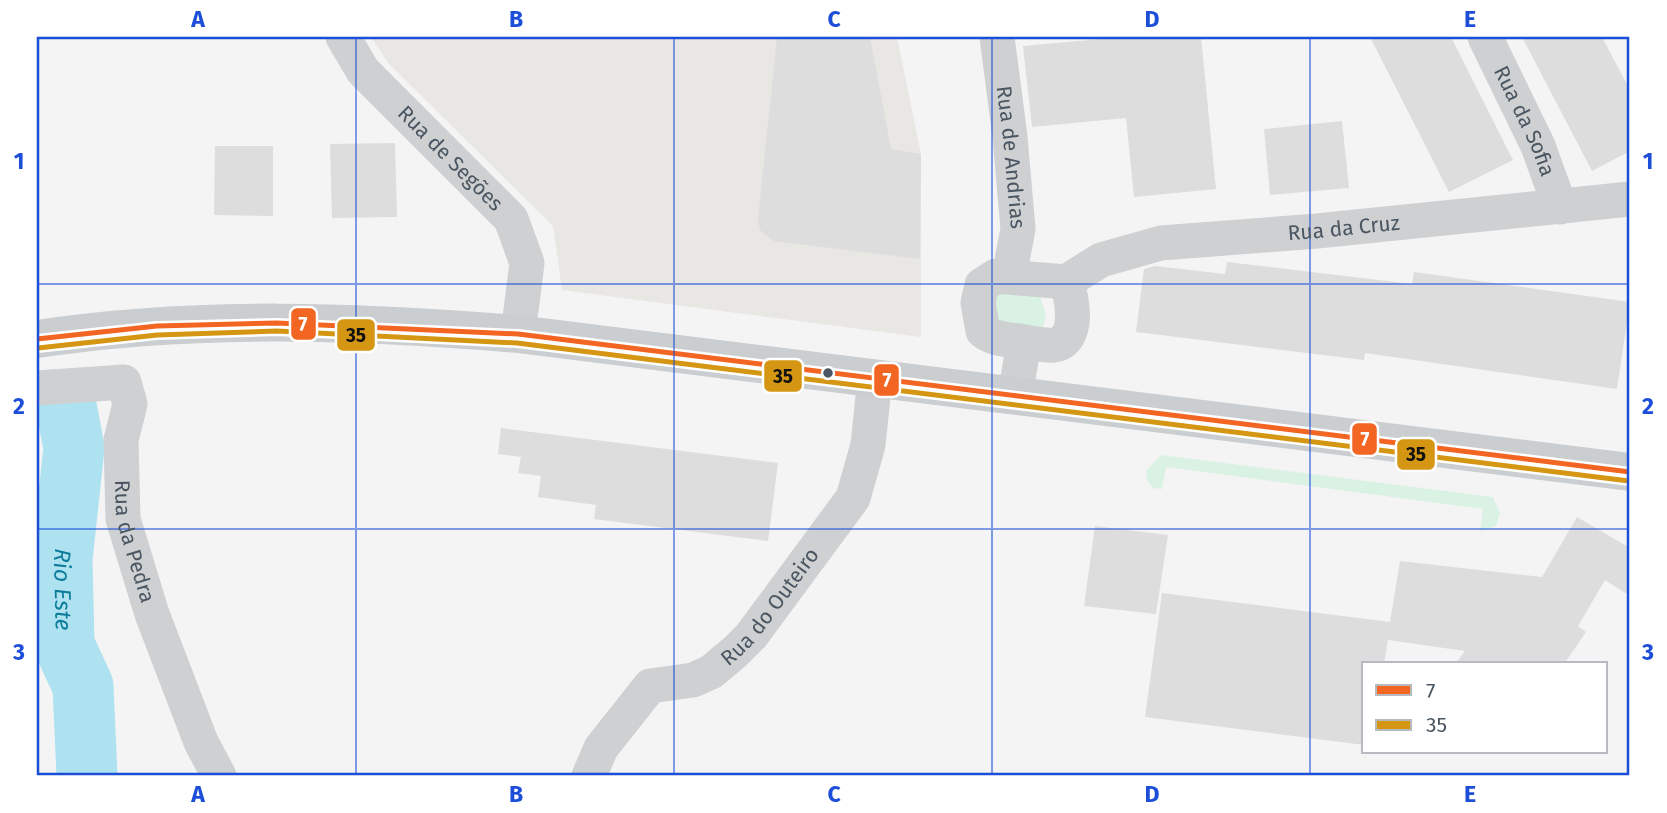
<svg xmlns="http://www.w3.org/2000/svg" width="1667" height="813" viewBox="0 0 1667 813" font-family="'Fira Sans',sans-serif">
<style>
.commercial{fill:#e8e7e3}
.green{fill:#d9f2e3}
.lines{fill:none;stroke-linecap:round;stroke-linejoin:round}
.river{stroke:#aee2f0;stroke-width:61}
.building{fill:#ddddde}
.street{stroke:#ced0d2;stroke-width:35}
.primary{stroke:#caced1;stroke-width:38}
.bus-1-casing{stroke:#fff;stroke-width:10}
.bus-2-casing{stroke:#fff;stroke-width:10}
.bus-1{stroke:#f26522;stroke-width:5}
.bus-2{stroke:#d49613;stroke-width:5}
.grid{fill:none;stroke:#1d4ed8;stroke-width:2;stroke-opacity:0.55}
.bus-dot{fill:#4a5661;stroke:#fff;stroke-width:2.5}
.labels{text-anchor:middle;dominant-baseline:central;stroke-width:5;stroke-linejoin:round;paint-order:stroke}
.street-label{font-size:21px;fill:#4a5661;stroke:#fff}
.water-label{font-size:23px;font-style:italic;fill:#0c7c9b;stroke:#fff}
.line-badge{stroke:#fff;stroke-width:2.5}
.badge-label{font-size:19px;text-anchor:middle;font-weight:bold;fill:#fff}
.pale-badge-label{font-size:19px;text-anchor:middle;font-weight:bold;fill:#111}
.neatline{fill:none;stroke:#1d4ed8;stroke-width:2.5}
.grid-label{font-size:23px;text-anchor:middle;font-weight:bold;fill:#1d4ed8}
</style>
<rect width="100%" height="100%" fill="#f4f4f4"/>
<path class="commercial" d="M 371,37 L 897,37 L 921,154 L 921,337 L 562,290 L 553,226 L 389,64 Z"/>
<path class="green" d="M 992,291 L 1039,293 L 1046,315 L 1043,327 L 993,321 Z
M 1161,455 L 1493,497 L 1500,513 L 1496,526 L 1480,531 L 1483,509 L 1166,467 L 1162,489 L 1153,488 L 1147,480 L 1146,471 Z"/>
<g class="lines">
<path class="river" id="s1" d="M 65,400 L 74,448 L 62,559 L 64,645 L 83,686 L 87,776"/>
</g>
<path class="building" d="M 777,37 L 870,37 L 891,149 L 921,154 L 920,259 L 774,241 L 760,230 L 758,219 Z
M 1123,37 L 1201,37 L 1216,189 L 1134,197 L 1126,118 L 1032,127 L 1023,46 Z
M 1370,37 L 1451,37 L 1513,160 L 1449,192 Z
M 1522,37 L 1602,37 L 1630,90 L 1630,151 L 1592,171 Z
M 1342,121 L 1349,188 L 1270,195 L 1264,129 Z
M 395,143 L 397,217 L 332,218 L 330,144 Z
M 215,146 L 273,146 L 273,216 L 214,215 Z
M 1227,262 L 1412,284 L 1414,272 L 1630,302 L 1617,389 L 1365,353 L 1364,360 L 1136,332 L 1144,269 L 1155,266 L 1225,274 Z
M 501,428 L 778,463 L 768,541 L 594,519 L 596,505 L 538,497 L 541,476 L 518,473 L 521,457 L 498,454 Z
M 1577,517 L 1630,548 L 1630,596 L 1605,580 L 1578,626 L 1586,632 L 1564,664 L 1455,664 L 1465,651 L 1388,640 L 1384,664 L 1364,664 L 1364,745 L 1145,717 L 1162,593 L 1390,622 L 1400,561 L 1542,577 Z
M 1095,526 L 1168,535 L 1156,614 L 1084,606 Z"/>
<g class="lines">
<g class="street">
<path id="s2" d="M 343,37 L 363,71 L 511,219 L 527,263 L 518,334"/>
<path id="s3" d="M 997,37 L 1010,137 L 1018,229 L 1009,276"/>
<path id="s4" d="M 1485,37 L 1538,146 L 1560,207"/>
<path d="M 996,276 L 1066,282 C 1073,298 1080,341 1054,345 C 1044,346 1030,343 1020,341 C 1007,340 993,339 983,331 L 978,303 L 982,285 Z"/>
<path id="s5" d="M 1066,282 L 1101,260 L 1161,243 L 1317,231 L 1630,199"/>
<path id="s6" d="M 37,388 L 124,382 L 130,404 L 121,440 L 123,519 L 152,614 L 201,742 L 219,776"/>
<path d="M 1015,396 L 1024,342"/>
<path id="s7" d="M 589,776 L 601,748 L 650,686 L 693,680 L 711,672 L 735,652 L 751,636 L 853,498 L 868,445 L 875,378"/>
</g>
<path class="primary" d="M 37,339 C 196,315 358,321 518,334 L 1630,472"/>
<defs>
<path id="bus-1" d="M 37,339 L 157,326 L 277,323 L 518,334 L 1630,472"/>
<path id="bus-2" d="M 38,348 L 157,335 L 277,331 L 517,343 L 1629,481"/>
</defs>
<use href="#bus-1" class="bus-1-casing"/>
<use href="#bus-2" class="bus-2-casing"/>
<use href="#bus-1" class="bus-1"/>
<use href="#bus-2" class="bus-2"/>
</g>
<path class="grid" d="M 356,37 L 356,776M 674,37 L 674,776M 992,37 L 992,776M 1310,37 L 1310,776M 37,284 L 1630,284M 37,529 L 1630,529"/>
<circle class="bus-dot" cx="828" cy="373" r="6"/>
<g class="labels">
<g class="street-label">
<text stroke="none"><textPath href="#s4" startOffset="93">Rua da Sofia</textPath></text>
<text stroke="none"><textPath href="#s3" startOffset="121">Rua de Andrias</textPath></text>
<text stroke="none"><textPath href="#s2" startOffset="163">Rua de Segões</textPath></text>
<text stroke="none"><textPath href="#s5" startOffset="287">Rua da Cruz</textPath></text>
<text stroke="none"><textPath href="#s6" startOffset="250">Rua da Pedra</textPath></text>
<text stroke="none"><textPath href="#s7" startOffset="261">Rua do Outeiro</textPath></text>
</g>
<g class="water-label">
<text stroke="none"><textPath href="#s1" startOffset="191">Rio Este</textPath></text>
</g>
</g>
<g class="line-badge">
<rect x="290" y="307" width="27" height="34" rx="7" fill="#f26522"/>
<rect x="336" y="318" width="40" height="34" rx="7" fill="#d49613"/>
<rect x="763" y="359" width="40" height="34" rx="7" fill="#d49613"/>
<rect x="873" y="363" width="27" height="34" rx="7" fill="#f26522"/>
<rect x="1351" y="422" width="27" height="34" rx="7" fill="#f26522"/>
<rect x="1396" y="438" width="40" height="33" rx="7" fill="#d49613"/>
</g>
<g class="badge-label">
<text x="303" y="331">7</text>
<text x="887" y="387">7</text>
<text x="1365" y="446">7</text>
</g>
<g class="pale-badge-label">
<text x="356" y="342">35</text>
<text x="783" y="383">35</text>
<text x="1416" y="461">35</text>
</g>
<rect width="1667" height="813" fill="none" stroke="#ffffff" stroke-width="77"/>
<rect x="1362" y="662" width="245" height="91" fill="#ffffff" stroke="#b7bbc0" stroke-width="2"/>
<rect x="1376" y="685" width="35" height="10" fill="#f26522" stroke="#b7bbc0" stroke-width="2"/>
<text x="1426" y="698" font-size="21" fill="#4a5661">7</text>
<rect x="1376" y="720" width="35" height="10" fill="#d49613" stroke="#b7bbc0" stroke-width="2"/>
<text x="1426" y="732" font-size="21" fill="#4a5661">35</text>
<rect x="38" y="38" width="1590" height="736" class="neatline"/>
<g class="grid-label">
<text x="198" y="27">A</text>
<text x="516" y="27">B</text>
<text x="834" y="27">C</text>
<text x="1152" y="27">D</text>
<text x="1470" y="27">E</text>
<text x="19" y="169">1</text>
<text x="1648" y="169">1</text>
<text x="19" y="414">2</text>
<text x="1648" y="414">2</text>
<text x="19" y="660">3</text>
<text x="1648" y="660">3</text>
<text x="198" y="802">A</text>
<text x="516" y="802">B</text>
<text x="834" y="802">C</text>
<text x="1152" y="802">D</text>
<text x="1470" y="802">E</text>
</g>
</svg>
